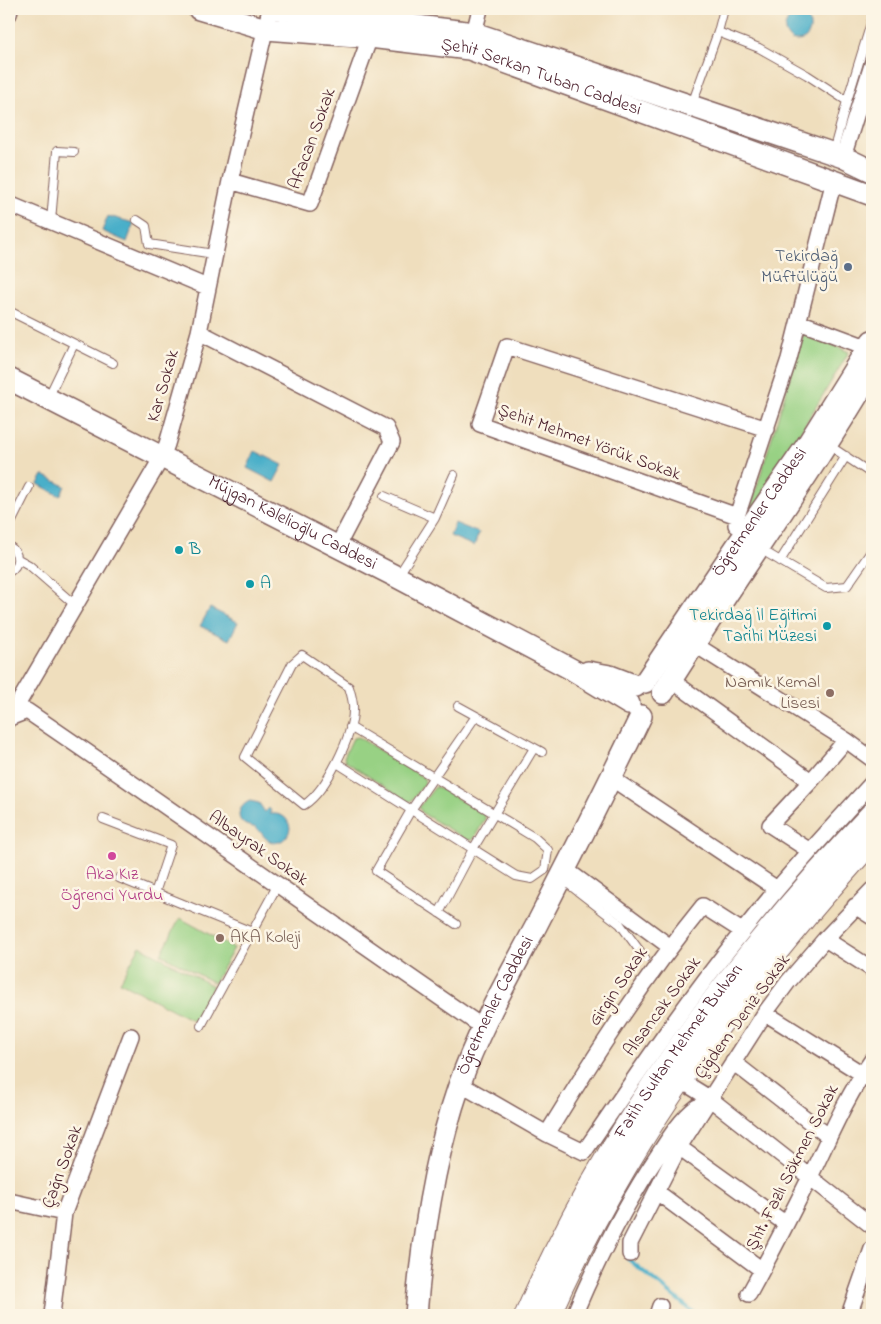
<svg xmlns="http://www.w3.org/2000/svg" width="881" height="1324" viewBox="0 0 881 1324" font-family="'Indie Flower',sans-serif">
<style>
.green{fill:#98d184;stroke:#717858}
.water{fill:#4aafc9;stroke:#4a677a}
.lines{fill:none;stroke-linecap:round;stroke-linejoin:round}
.stream{stroke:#4aafc9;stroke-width:4}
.lane-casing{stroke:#84625e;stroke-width:10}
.street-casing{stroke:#84625e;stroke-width:18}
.secondary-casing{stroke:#84625e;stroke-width:24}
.primary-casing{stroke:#84625e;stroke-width:26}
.lane{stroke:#fff;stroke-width:8}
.street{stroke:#fff;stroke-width:15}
.secondary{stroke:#fff;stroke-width:21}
.primary{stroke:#fff;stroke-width:24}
.service-dot{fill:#5c6f8a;stroke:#fcf5e5;stroke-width:2}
.culture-dot{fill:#0f9aa8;stroke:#fcf5e5;stroke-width:2}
.education-dot{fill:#8d6e63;stroke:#fcf5e5;stroke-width:2}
.hotel-dot{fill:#d1479c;stroke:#fcf5e5;stroke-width:2}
.labels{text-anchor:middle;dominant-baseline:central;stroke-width:5;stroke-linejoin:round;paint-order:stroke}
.street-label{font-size:18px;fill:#4a1f2b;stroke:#fcf5e5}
.service-label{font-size:18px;fill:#4e5e75;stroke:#fcf5e5;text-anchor:end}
.culture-label{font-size:18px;fill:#0d838f;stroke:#fcf5e5;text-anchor:start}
.education-label{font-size:18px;fill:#785e54;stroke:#fcf5e5;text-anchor:end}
.hotel-label{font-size:18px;fill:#b23c85;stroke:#fcf5e5}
</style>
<rect width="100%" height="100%" fill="#fcf5e5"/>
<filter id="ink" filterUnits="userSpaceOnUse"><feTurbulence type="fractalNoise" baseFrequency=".02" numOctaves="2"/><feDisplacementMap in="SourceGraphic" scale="10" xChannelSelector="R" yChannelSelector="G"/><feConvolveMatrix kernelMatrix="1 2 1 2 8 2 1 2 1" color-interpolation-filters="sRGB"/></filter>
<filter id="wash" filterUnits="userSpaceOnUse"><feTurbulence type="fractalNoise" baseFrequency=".0096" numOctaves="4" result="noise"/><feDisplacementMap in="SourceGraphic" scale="20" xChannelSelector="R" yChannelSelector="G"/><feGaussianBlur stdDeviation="1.12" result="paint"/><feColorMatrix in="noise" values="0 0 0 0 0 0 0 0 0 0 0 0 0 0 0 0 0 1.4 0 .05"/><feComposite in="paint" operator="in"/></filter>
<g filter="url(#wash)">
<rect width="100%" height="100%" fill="#efdebd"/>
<path class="green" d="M 804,332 L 849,352 L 754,509 L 751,506 Z
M 358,737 L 424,778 L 425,783 L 412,800 L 408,802 L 345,761 L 344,757 L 353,738 Z
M 435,787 L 438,787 L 485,815 L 485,819 L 473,840 L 467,840 L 422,813 L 419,807 Z
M 180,918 L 234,948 L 214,983 L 161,954 Z
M 140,946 L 213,986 L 194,1021 L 120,982 Z"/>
<path class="water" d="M 792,9 L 807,9 C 805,18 811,22 810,29 C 809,39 800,43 791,40 C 777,26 791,23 792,9 Z
M 108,216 L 134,223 L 127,242 L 102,231 Z
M 255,451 L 283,465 L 274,482 L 247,468 Z
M 43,475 L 65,486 L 60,496 L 38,484 Z
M 455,523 L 479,533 L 474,546 L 450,536 Z
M 210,608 L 238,622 L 229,640 L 200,626 Z
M 250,801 L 259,803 L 265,812 L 269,808 L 271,811 L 269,814 C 280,813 288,816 290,828 C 289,838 278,847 268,840 C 263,837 262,832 257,829 C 254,826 250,827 246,825 C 234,819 239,805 250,801 Z"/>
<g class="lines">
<path class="stream" d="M 628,1259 L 697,1315"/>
</g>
</g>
<g filter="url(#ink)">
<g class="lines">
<defs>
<path id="lane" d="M 718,32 L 759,48 L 807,75 L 847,101 L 833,152
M 847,101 L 872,20
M 692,104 L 718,32 L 724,9
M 137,220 L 146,226 L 149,244 L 214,254
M 51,221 L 57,151 L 74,152
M 9,311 L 113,363
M 48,398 L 74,344
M 827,444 L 872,474
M 384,496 L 435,518
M 9,527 L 29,487
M 9,546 C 20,553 20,565 9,572
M 760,549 L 826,588 L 847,586 L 872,550
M 18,559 L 29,565 L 75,605
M 780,561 L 846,456
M 398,576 L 435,518 L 454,475
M 302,655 L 349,687 C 351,694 354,703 353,710 C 353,736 326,791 304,805 L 245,757 L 292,664 Z
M 458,706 L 542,752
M 337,763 L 516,876 L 532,879 L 545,870 L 548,850 L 535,838 L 350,727
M 103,819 L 171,845 L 155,893
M 119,878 L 252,932
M 562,879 L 620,924 L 645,958
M 439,913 L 473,849 L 534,748
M 456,924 L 376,871 L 411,810 L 476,716
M 201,1026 L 277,886"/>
<path id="street" d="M 9,14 L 10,9
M 474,33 L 480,9
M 843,157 L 872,65
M 230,181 L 310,204 L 370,37
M 9,204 L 207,287
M 799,322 L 869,348
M 199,332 L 386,428 L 392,442 L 337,547
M 737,516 L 480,424 L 507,346 L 767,429
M 736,525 L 737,516 L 789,359 L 834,180
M 694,644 L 846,740 L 872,759
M 671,680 L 811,781
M 9,718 L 27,711 C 180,815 331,923 484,1028
M 9,719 L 162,457 L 167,444 L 199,332 L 230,181 L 270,9
M 611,778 L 777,889
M 810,851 L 770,825 L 811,781 L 846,740
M 565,869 L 669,946
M 855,906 L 872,917
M 825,939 L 872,969
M 765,1013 L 872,1080
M 733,1062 L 828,1136
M 680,1080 L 709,1098 L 872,1226
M 460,1084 L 547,1134 L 584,1152 C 635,1077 686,1002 743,931 C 784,879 828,831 872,783
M 547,1134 C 595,1055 645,977 703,906 L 742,931
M 679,1147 L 786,1224
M 657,1192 L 762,1270
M 9,1201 L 64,1213
M 630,1254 L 630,1243 L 679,1147 L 765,1013 L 788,982 L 825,939 L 872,890
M 749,1294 C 770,1256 790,1217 809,1179 C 829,1138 846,1097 872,1060
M 52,1315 L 64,1213 L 131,1036
M 574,1315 C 597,1261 624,1206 657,1157 C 669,1138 680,1120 697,1107
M 657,1315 L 660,1306
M 849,1315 L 872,1249"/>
<g id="secondary">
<path id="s1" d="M 199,9 L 266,29 L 370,37 L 469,49 L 872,195"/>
<path d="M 278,9 L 474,33 L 843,157 L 872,171"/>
<path id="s2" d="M 9,379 L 397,577 L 573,670 L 629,704"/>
<path d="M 588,672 L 610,676 L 636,686"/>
<path id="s3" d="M 645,682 L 736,547 L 807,445 L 872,341"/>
<path d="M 663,693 C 731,584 807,481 872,371"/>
<path id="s4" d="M 416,1315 C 422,1238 434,1159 459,1086 C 478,1030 509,977 536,926 C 572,856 607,787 641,716"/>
</g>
<g id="primary">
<path id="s5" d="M 527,1315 C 607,1128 733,962 872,815"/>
<path d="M 548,1315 C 628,1135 740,985 872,840"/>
</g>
</defs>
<use href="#lane" class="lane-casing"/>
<use href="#street" class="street-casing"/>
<use href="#secondary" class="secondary-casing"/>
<use href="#primary" class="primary-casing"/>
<use href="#lane" class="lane"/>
<use href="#street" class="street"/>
<use href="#secondary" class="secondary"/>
<use href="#primary" class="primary"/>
</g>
</g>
<circle class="service-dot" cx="848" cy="267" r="5"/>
<g class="culture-dot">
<circle cx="179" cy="550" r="5"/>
<circle cx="250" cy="584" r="5"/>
<circle cx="827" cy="626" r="5"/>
</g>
<g class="education-dot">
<circle cx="830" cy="693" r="5"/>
<circle cx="220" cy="938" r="5"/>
</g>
<circle class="hotel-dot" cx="112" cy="856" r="5"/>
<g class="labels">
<g class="street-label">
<text stroke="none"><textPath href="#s1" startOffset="351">Şehit Serkan Tuban Caddesi</textPath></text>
<text transform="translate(313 139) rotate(-70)">Afacan Sokak</text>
<text transform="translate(164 386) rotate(-74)">Kar Sokak</text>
<text transform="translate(589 443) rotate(20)">Şehit Mehmet Yörük Sokak</text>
<text stroke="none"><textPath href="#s3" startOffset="205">Öğretmenler Caddesi</textPath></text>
<text stroke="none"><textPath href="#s2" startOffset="318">Müjgan Kalelioğlu Caddesi</textPath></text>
<text transform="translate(258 849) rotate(35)">Albayrak Sokak</text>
<text transform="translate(619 987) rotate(-56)">Girgin Sokak</text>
<text stroke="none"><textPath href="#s4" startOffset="322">Öğretmenler Caddesi</textPath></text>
<text transform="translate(663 1007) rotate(-54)">Alsancak Sokak</text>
<text transform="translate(743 1017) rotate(-54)">Çiğdem Deniz Sokak</text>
<text stroke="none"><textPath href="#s5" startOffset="305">Fatih Sultan Mehmet Bulvarı</textPath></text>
<text transform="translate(63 1167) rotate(-70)">Çağrı Sokak</text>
<text transform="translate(793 1168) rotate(-63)">Şht. Fazlı Sökmen Sokak</text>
</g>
<g class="service-label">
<text x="838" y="257">Tekirdağ<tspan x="838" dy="21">Müftülüğü</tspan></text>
</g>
<g class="culture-label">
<text x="189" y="550">B</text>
<text x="260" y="584">A</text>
<text x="817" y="616" text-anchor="end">Tekirdağ İl Eğitimi<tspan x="817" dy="21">Tarihi Müzesi</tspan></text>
</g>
<g class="education-label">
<text x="820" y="683">Namık Kemal<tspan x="820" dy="21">Lisesi</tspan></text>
<text x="230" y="938" text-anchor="start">AKA Koleji</text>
</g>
<g class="hotel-label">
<text x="112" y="875">Aka Kız<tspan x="112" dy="21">Öğrenci Yurdu</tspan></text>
</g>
</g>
<rect width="881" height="1324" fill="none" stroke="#fcf5e5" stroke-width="30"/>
</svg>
